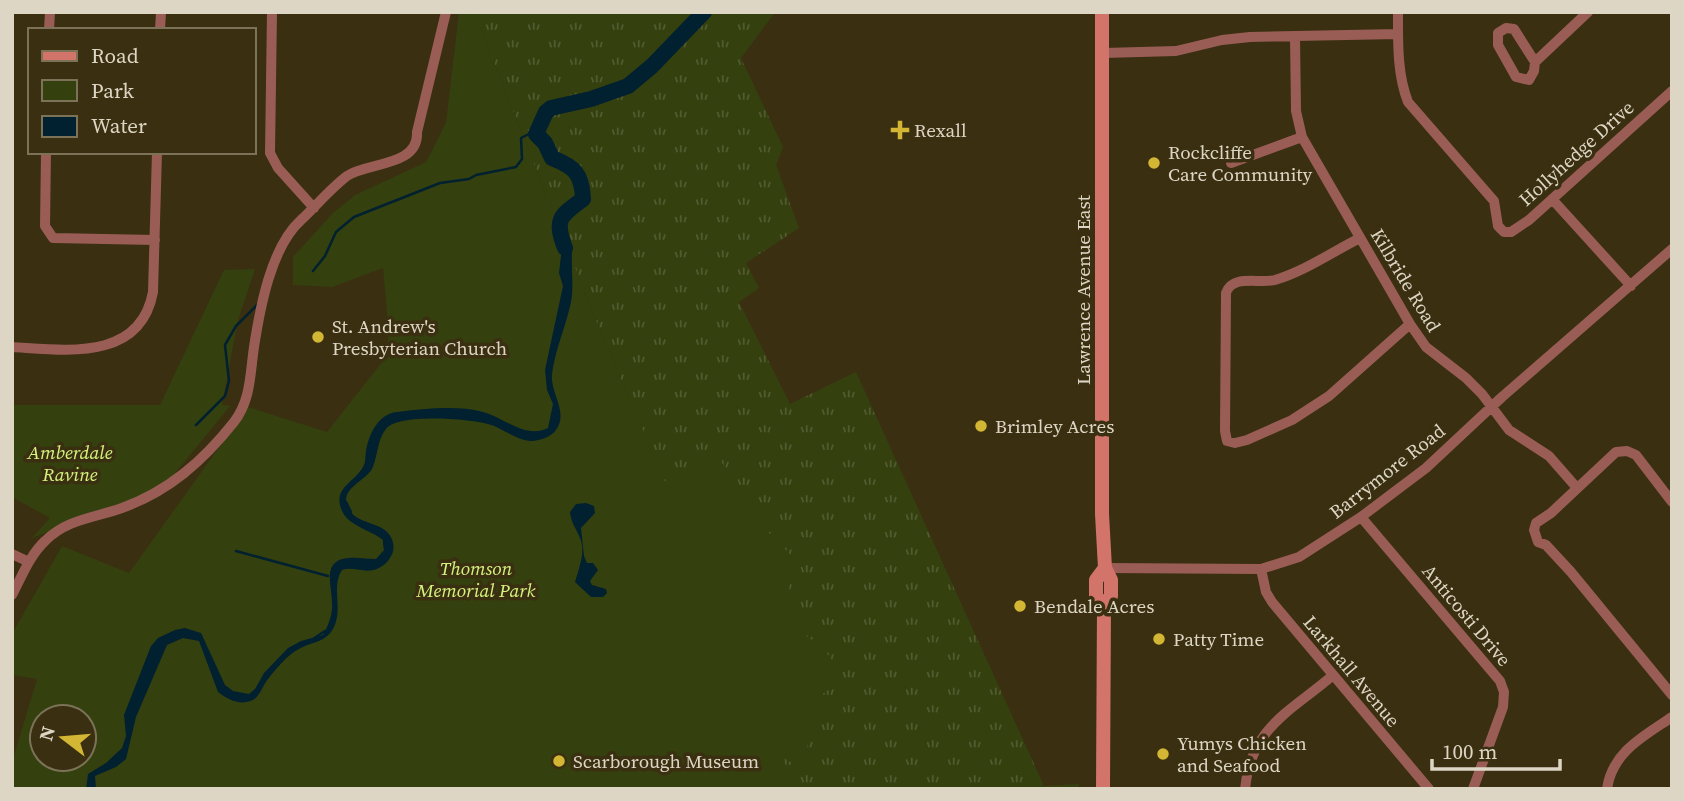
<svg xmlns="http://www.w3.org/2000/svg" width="1684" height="801" viewBox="0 0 1684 801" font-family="'Source Serif 4',serif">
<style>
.grass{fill:url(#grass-tufts)}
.park{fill:#35400f;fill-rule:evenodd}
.water{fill:#012030}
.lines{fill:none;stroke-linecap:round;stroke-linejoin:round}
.stream{stroke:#012030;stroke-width:2.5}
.river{stroke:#012030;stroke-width:16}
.minor{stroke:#995d56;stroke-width:10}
.secondary{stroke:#d2746a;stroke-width:14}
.poi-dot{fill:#d4b635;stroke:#3a2f10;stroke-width:2.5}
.labels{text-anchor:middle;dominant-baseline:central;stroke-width:7;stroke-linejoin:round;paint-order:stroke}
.poi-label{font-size:19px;fill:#ddd6c5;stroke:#3a2f10;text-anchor:start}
.street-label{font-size:19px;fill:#ddd6c5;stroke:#3a2f10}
.park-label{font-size:19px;font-style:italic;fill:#d5f37e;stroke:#3a2f10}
</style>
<defs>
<pattern id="grass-tufts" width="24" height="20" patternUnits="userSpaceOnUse" patternTransform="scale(1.75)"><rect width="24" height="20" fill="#35400f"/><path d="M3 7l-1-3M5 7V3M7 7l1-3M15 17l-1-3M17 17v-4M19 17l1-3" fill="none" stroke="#525b30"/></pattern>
</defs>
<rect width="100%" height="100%" fill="#3a2f10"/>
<path class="grass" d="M 474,12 L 775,12 L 741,58 L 783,147 L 776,165 L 799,228 L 746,263 L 759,288 L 739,302 L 790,404 L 856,372 L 1044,786 L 1079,784 L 1078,789 L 795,789 L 592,311 Z"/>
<path class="park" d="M 459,12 L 474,12 L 592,311 L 669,491 L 696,460 L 713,457 L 721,461 L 737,488 L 770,510 L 773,523 L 767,531 L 790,554 C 791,578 786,604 794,628 C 813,639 834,655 840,676 L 833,687 L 815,699 C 816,724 811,745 796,765 L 782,757 L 795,789 L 12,789 L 12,762 L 37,679 L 12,675 L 12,634 L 62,546 L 129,573 L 248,407 L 327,432 L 383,361 L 389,335 L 383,268 L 332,287 L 293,285 L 293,257 L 333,213 L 355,195 L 426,162 L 446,123 ZM 42,717 L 84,717 L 84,759 L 42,759 Z
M 255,269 L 238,320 L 222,405 L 230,406 L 163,488 L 32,538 L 50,518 L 12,497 L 12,405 L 160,405 L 224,270 Z"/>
<path class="water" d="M 562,247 L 572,249 C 571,267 574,286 571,302 C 566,326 555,350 552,374 C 550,394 569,412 556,430 C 551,437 541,440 533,441 C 518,442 503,428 488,424 C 469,419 398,413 386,429 C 377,440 378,456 372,469 C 365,481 341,488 347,506 C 354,523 374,521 386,531 C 400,544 393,562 377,569 C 365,574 354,566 342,570 C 331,587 343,608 334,627 C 326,643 313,641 299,649 C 288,654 276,669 268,679 C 263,685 260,696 253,700 C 241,706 228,700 218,692 L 199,641 L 183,638 L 167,645 L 136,717 L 126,759 L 116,767 L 95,776 L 96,789 L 86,789 L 88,774 L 106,763 L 122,748 L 126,736 L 124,715 L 151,646 L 158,638 L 175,630 L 185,628 L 201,633 L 225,685 L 233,691 L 249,694 L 255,689 L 264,673 L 288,648 L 301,641 L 323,635 C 328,626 333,614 332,603 C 332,585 321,560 349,558 C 357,557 367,559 376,559 L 385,549 L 385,542 C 374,530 350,528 342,511 C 332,488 354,483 363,467 C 366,462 365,457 366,451 C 369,434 378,414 397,412 C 424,409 456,405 483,412 C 505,418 525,439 548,428 L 553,404 L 547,390 L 545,370 L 563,286 L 559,273 Z
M 586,503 L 594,506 L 595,513 L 581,528 L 584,556 L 587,563 L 593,563 L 598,570 L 590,581 L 592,585 L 606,589 L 607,593 L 603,597 L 591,597 L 575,582 C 579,568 586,551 580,538 C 576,528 571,523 570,512 L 576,504 Z"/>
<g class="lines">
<path class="stream" d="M 313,271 L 325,256 L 336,232 L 354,217 L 440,183 L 469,179 L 476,175 L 516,167 L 522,159 L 521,138 L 535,131
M 196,425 L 225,396 L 229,381 L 225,345 L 236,326 L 258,304
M 346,502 L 351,512
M 384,541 L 385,549
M 236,551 L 328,576
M 313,639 L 325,631"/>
<path class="river" d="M 565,248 C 554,219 560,216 583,199 C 582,174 575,167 552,158 L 545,143 L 536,134 L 546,112 L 551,108 L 591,99 L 628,86 L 652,66 L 704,12"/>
<path class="minor" d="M 272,12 L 270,153 L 278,168 L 314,208
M 1398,12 C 1398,42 1397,74 1408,102 L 1494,201 L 1498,226 L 1504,232 L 1511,232 L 1529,220 L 1672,91
M 49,30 L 50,12
M 160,30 L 161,12
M 1295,37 L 1296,111 L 1302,137 L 1410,324 L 1426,347 L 1466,378 L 1482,394 L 1509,430 L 1549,456 L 1577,488
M 1104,53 L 1176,51 L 1222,40 L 1250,37 L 1398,34
M 1535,62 L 1514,29 L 1506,28 L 1498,33 L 1498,45 L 1516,77 L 1529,80 L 1534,71 L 1535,62 L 1588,12
M 46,152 L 45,226 L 53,238 L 155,240
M 1231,163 L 1302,137
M 1552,199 L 1631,286
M 1360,238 C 1332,252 1305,271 1275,280 C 1259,284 1232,274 1226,293 L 1225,431 L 1227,441 L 1235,443 L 1247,440 L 1292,420 L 1329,396 L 1410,324
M 12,347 C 65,350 140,362 153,292 L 157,152
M 1672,502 L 1636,455 L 1627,451 L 1616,452 L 1551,513 L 1536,523 L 1534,530 L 1538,542 L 1546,545 L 1571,572 L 1672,695
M 1361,517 L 1500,681 L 1504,692 L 1503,707 L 1473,789
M 12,554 L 29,562
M 1105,568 L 1261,569 L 1299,557 L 1361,517 L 1426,468 L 1502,397 L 1672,249
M 1261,569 L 1266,592 L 1272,602 L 1429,789
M 12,595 C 22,576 30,555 45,541 C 67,519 94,518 122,508 C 169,491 203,461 234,422 C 251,400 250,374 254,347 C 260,308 271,247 301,220 C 316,206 331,188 347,176 C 367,162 419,167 417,132 L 446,12
M 1245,789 C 1251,727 1290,712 1332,676
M 1607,789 C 1612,752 1644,736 1672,717"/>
<path class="secondary" d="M 1102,12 L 1102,514 L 1105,568 L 1111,580 L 1111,596 L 1104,606 L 1103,789
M 1104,606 L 1096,596 L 1096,580 L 1105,568"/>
</g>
<g class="poi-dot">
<path d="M896.5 119.5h7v7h7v7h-7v7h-7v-7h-7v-7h7z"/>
<circle cx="1154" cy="163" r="7"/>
<circle cx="318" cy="337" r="7"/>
<circle cx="981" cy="426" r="7"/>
<circle cx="1020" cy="606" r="7"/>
<circle cx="1159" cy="639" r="7"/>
<circle cx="1163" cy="754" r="7"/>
<circle cx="559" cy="761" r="7"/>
</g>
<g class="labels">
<g class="poi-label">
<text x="914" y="130">Rexall</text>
<text x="1168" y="152">Rockcliffe<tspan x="1168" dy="22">Care Community</tspan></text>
<text x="332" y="326">St. Andrew's<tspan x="332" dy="22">Presbyterian Church</tspan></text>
<text x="995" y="426">Brimley Acres</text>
<text x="1034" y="606">Bendale Acres</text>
<text x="1173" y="639">Patty Time</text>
<text x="1177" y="743">Yumys Chicken<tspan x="1177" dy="22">and Seafood</tspan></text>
<text x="573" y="761">Scarborough Museum</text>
</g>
<g class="street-label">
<text transform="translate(1576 153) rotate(-42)">Hollyhedge Drive</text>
<text transform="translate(1406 280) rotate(59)">Kilbride Road</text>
<text transform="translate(1083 290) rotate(-90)">Lawrence Avenue East</text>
<text transform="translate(1387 471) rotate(-38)">Barrymore Road</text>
<text transform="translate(1467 615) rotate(50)">Anticosti Drive</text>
<text transform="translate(1352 671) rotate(50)">Larkhall Avenue</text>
</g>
<g class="park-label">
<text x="70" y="452">Amberdale<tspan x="70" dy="22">Ravine</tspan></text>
<text x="476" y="568">Thomson<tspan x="476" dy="22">Memorial Park</tspan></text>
</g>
</g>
<rect width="1684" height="801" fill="none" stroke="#ddd6c5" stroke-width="28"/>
<rect x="28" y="28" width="228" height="126" fill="#3a2f10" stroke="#7b7258" stroke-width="2"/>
<rect x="42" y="51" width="35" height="10" fill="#d2746a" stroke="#7b7258" stroke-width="2"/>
<text x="91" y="63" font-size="21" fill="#ddd6c5">Road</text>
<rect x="42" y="80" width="35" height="21" fill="#35400f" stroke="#7b7258" stroke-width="2"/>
<text x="91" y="98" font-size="21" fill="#ddd6c5">Park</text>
<rect x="42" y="116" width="35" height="21" fill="#012030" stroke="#7b7258" stroke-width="2"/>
<text x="91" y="133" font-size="21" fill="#ddd6c5">Water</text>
<g transform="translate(63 738) rotate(286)"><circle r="33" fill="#3a2f10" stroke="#7b7258" stroke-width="2"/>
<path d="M0-5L12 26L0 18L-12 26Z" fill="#d4b635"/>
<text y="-10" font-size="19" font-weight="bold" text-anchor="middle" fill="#ddd6c5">N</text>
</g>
<path d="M1432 759v10h128v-10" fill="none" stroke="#ddd6c5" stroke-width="3.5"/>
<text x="1442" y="759" font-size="21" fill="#ddd6c5" stroke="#3a2f10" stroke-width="5" paint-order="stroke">100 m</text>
</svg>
